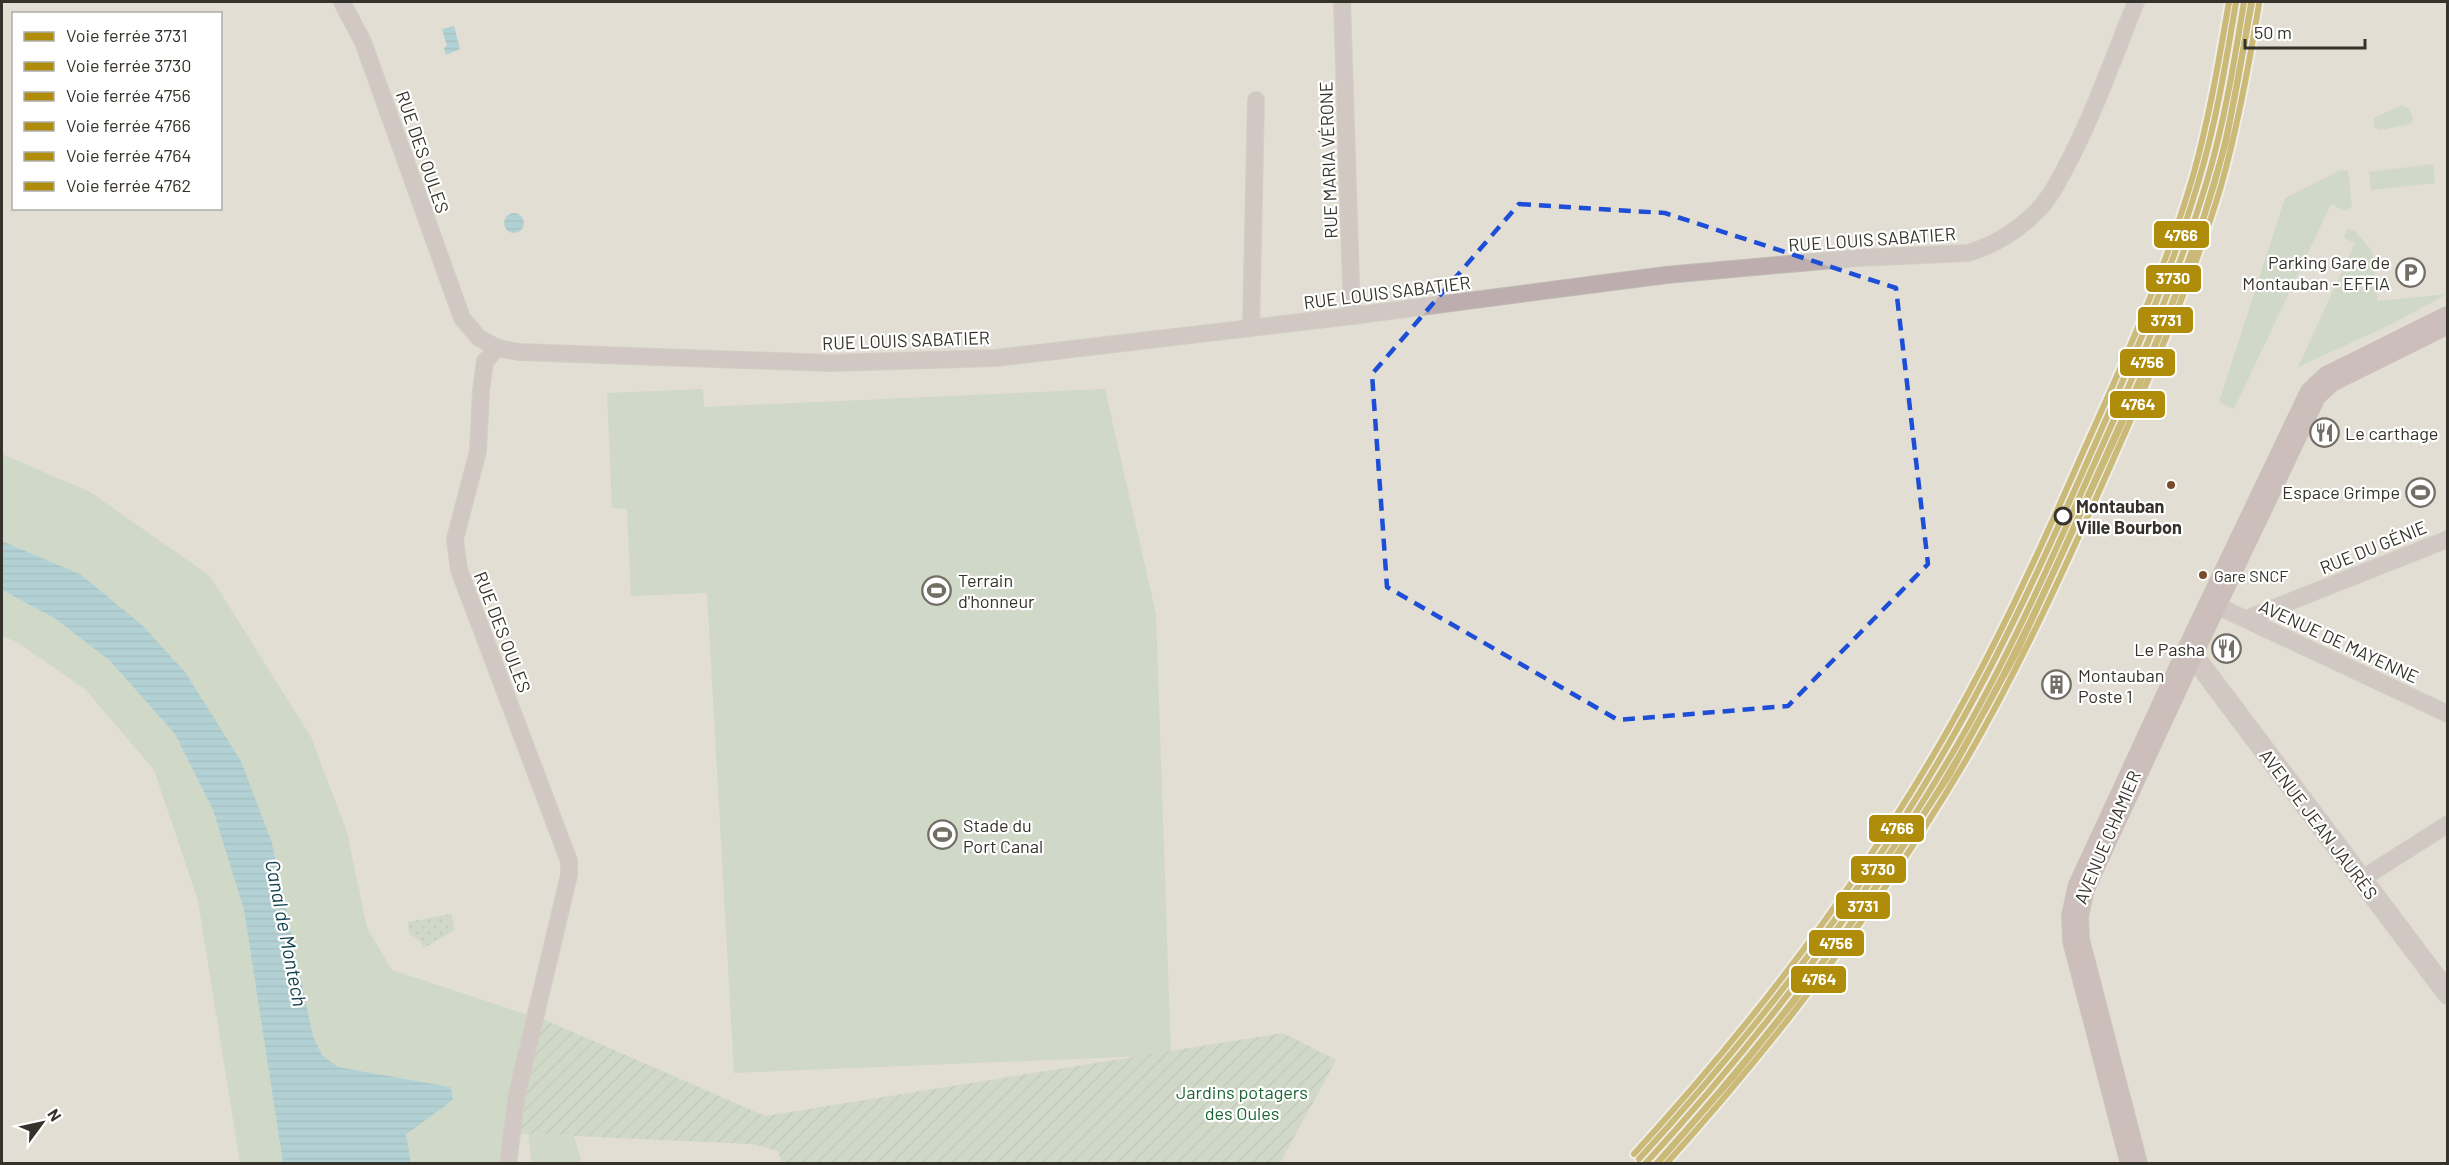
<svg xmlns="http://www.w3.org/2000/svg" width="2449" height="1165" viewBox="0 0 2449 1165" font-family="Barlow,sans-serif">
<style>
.grass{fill:#bbd0b8}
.park{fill:url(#park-dots)}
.garden{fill:url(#garden-furrows)}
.water{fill:url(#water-rules)}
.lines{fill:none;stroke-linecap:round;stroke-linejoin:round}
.minor-casing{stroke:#bebbb3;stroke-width:18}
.tertiary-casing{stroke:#bebbb3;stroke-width:22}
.primary-casing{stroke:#bebbb3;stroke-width:28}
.minor{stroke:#beadaf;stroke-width:16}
.tertiary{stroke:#beadaf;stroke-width:21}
.primary{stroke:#b1989d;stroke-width:27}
.rail-1-casing{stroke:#fff;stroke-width:10}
.rail-2-casing{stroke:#fff;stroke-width:10}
.rail-3-casing{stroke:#fff;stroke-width:10}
.rail-4-casing{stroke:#fff;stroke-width:10}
.rail-5-casing{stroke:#fff;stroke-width:10}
.rail-6-casing{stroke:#fff;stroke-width:10}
.rail-1{stroke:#af8d0b;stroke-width:6}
.rail-2{stroke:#af8d0b;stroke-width:6}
.rail-3{stroke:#af8d0b;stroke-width:6}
.rail-4{stroke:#af8d0b;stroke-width:6}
.rail-5{stroke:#af8d0b;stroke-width:6}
.rail-6{stroke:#af8d0b;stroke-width:6}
.marked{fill:none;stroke:#1d4ed8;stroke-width:4.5;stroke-dasharray:12 8;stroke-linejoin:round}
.bus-dot{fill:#7a4b2a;stroke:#fff;stroke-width:2}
.stop-dot{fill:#fff;stroke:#35322b;stroke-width:3}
.labels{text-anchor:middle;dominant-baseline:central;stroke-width:4.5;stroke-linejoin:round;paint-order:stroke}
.bus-label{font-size:16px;fill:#35322b;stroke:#fff;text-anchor:start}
.street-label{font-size:18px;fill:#35322b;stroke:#fff}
.poi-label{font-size:18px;fill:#35322b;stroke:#fff;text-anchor:start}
.stop-label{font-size:18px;font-weight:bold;fill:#35322b;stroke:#fff;text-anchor:start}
.park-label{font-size:18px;fill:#1c6532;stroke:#fff}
.water-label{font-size:20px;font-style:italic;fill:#13414f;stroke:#fff}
.line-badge{stroke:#fff;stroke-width:2}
.badge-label{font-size:16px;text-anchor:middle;font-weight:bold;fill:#fff}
</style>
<defs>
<pattern id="park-dots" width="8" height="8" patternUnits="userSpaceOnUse" patternTransform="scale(1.5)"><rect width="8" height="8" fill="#bbd0b8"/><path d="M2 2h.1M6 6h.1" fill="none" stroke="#a1b39e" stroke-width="1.8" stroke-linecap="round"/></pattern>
<pattern id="garden-furrows" width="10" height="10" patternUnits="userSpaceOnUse" patternTransform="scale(1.5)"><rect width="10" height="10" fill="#bbd0b8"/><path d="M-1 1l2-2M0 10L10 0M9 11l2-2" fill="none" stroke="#a1b39e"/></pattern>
<pattern id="water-rules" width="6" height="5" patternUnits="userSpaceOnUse" patternTransform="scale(1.5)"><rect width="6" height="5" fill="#79c1d4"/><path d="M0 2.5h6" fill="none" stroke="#649dac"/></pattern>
</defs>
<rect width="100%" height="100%" fill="#e2ded3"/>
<path class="grass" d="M 2402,105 L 2408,108 L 2413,117 L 2411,124 L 2380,130 L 2374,127 L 2374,118 Z
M 2433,164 L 2435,183 L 2371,190 L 2369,172 Z
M 2340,170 L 2348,171 L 2352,207 L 2344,211 L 2331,204 L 2234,409 L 2219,402 L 2285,198 Z
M 2348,228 L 2355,231 L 2372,251 L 2378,301 L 2447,294 L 2390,325 L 2298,367 L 2355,243 L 2344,238 Z
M 703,389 L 704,407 L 1105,389 L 1156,614 L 1171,1055 L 734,1073 L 707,593 L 631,596 L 627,509 L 612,508 L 607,393 Z
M 2,454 L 90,492 L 210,576 L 311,737 L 347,832 L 367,928 L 392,970 L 531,1016 L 501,1163 L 411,1163 L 406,1136 L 453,1100 L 451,1087 L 338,1067 L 322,1055 L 313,1036 L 272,843 L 80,574 L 2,541 Z
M 2,590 L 56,619 L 110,661 L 175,734 L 213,810 L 244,910 L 283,1163 L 240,1163 L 198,901 L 154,770 L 86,690 L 17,642 L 2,636 Z
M 528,1134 L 574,1136 L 582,1163 L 532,1163 Z"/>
<path class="park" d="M 451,914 L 455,930 L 424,948 L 419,940 L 409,934 L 408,922 Z"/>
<path class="garden" d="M 536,1016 L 765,1116 L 1283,1033 L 1336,1060 L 1280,1163 L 782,1164 L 778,1151 L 751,1144 L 511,1133 Z"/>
<path class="water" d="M 454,26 L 460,49 L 446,55 L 444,48 L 447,46 L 442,29 Z
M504 223a10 10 0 1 1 20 0a10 10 0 1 1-20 0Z
M 2,541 L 80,574 L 142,625 L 185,672 L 241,761 L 272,843 L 313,1036 L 322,1055 L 338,1067 L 451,1087 L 453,1100 L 406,1135 L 411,1163 L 283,1163 L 244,910 L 213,810 L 175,734 L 110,661 L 56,619 L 2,590 Z"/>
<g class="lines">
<defs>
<path id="minor" d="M 342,2 L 363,42 L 462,318 L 479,338 L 498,348 L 485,361 L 481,391 L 478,451 L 455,539 L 459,570 L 569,861 L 569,875 L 517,1094 L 508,1164
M 1342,2 L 1352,316
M 1251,328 L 1256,100
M 498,348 L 519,352 L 830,363 L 996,358 L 1352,316 L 1666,275 L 1856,258 L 1968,253 C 1994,245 2016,232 2035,213 C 2049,200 2059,180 2068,163 C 2095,111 2114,56 2136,2
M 2213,604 L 2448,714
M 2246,619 L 2448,539
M 2360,880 L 2448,824"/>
<path id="tertiary" d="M 2188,658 L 2201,666 L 2448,994"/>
<path id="primary" d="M 2134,1164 L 2076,940 L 2075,916 L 2081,888 L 2198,635 L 2313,394 L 2329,379 L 2448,320"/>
</defs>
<use href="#minor" class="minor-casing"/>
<use href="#tertiary" class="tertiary-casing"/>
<use href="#primary" class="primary-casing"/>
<use href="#minor" class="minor"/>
<use href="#tertiary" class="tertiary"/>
<use href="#primary" class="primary"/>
<defs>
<path id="rail-1" d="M 1657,1164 L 1735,1075 L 1795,1000 L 1853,921 L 1950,774 L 2018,650 L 2136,393 L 2193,253 L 2226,142 L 2252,2"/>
<path id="rail-2" d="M 1645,1164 C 1760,1038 1865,901 1952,754 C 2007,661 2051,561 2095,462 C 2136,371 2177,280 2206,184 C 2224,125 2234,63 2244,2"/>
<path id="rail-3" d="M 1656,1164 C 1769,1039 1876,900 1960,754 C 2015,660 2059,561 2103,462 C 2144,371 2185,281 2214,185 C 2231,126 2241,64 2251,3"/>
<path id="rail-4" d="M 1639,1159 C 1754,1033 1863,893 1948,745 C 2001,653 2045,557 2088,460 C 2128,369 2170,278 2198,183 C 2216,124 2226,62 2236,2"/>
<path id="rail-5" d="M 1666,1164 C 1778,1040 1881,904 1966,760 C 2020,667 2065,568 2109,469 C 2150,376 2192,283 2221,186 C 2238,126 2249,65 2259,4"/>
<path id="rail-6" d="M 1634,1154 C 1748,1029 1856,889 1941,742 C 1995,649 2040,550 2083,452 C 2124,361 2165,271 2193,176 C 2209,119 2219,60 2229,2"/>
</defs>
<use href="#rail-1" class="rail-1-casing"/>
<use href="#rail-2" class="rail-2-casing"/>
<use href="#rail-3" class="rail-3-casing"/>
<use href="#rail-4" class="rail-4-casing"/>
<use href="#rail-5" class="rail-5-casing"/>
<use href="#rail-6" class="rail-6-casing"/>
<use href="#rail-1" class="rail-1"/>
<use href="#rail-2" class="rail-2"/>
<use href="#rail-3" class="rail-3"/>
<use href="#rail-4" class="rail-4"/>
<use href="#rail-5" class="rail-5"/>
<use href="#rail-6" class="rail-6"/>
</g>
<path d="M0 0H2449V1165H0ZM 1519,204 L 1665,213 L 1896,288 L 1928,564 L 1788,706 L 1618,720 L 1387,587 L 1372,374 Z" fill="#e2ded3" fill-opacity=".55" fill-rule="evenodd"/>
<path class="marked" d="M 1519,204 L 1665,213 L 1896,288 L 1928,564 L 1788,706 L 1618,720 L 1387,587 L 1372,374 Z"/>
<defs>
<symbol id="parking-ring" viewBox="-11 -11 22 22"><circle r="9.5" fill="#fff" stroke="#726e66" stroke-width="1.5"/><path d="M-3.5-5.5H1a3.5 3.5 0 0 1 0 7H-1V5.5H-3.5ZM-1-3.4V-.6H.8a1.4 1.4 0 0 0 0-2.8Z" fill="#726e66"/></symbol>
<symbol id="restaurant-ring" viewBox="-11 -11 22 22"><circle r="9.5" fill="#fff" stroke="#726e66" stroke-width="1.5"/><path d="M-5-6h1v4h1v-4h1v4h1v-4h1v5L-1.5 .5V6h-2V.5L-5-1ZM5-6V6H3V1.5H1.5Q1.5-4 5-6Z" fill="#726e66"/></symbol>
<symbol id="stadium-ring" viewBox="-11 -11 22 22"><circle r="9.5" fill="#fff" stroke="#726e66" stroke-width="1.5"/><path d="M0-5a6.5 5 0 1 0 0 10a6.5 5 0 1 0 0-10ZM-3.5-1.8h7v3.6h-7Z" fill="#726e66"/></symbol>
<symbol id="building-ring" viewBox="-11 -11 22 22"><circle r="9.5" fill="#fff" stroke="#726e66" stroke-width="1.5"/><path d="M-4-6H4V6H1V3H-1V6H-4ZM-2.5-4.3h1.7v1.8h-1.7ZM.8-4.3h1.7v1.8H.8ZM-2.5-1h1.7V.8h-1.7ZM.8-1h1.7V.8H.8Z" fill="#726e66"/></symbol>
</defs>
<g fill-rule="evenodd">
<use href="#parking-ring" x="2394" y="256" width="33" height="33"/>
<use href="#restaurant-ring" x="2308" y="416" width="33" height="33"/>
<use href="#stadium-ring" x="2404" y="476" width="33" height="33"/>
<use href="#stadium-ring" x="920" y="574" width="33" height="33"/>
<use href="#restaurant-ring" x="2210" y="632" width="33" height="33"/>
<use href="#building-ring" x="2040" y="668" width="33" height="33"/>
<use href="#stadium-ring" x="926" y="818" width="33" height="33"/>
</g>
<g class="bus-dot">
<circle cx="2171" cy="485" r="5"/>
<circle cx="2203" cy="575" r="5"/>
</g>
<circle class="stop-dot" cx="2063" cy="516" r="8"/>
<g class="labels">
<g class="bus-label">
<text x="2214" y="575">Gare SNCF</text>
</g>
<g class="street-label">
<text transform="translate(423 152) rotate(71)">RUE DES OULES</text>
<text transform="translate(1328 160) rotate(-92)">RUE MARIA VÉRONE</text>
<text transform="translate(1872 239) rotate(-4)">RUE LOUIS SABATIER</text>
<text transform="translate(1387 292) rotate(-7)">RUE LOUIS SABATIER</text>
<text transform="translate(906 340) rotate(-2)">RUE LOUIS SABATIER</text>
<text transform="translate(2373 547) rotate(-22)">RUE DU GÉNIE</text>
<text transform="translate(503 632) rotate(69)">RUE DES OULES</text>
<text transform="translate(2339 641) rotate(25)">AVENUE DE MAYENNE</text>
<text transform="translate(2319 824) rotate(53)">AVENUE JEAN JAURÈS</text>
<text transform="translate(2107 837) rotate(-67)">AVENUE CHAMIER</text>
</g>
<g class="poi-label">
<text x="2390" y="262" text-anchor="end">Parking Gare de<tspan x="2390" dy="21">Montauban - EFFIA</tspan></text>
<text x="2345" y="433">Le carthage</text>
<text x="2400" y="492" text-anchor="end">Espace Grimpe</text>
<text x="958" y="580">Terrain<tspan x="958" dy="21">d'honneur</tspan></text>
<text x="2205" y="649" text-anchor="end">Le Pasha</text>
<text x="2078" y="675">Montauban<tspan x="2078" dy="21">Poste 1</tspan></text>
<text x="963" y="825">Stade du<tspan x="963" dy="21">Port Canal</tspan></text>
</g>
<g class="stop-label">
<text x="2076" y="506">Montauban<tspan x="2076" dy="21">Ville Bourbon</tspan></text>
</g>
<g class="park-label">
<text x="1242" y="1092">Jardins potagers<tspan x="1242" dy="21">des Oules</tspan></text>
</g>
<g class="water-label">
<text transform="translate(287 933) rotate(79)">Canal de Montech</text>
</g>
</g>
<g class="line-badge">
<rect x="2153" y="220" width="57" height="29" rx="6" fill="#af8d0b"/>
<rect x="2145" y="264" width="57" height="29" rx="6" fill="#af8d0b"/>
<rect x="2137" y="306" width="57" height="28" rx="6" fill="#af8d0b"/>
<rect x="2119" y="348" width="57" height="29" rx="6" fill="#af8d0b"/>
<rect x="2109" y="390" width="57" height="29" rx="6" fill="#af8d0b"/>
<rect x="1868" y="814" width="57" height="29" rx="6" fill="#af8d0b"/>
<rect x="1850" y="855" width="57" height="29" rx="6" fill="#af8d0b"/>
<rect x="1835" y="891" width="56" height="29" rx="6" fill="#af8d0b"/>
<rect x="1808" y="929" width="57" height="28" rx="6" fill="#af8d0b"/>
<rect x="1790" y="965" width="57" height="29" rx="6" fill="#af8d0b"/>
</g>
<g class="badge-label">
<text x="2181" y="241">4766</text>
<text x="2173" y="284">3730</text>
<text x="2166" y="326">3731</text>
<text x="2147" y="368">4756</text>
<text x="2138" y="410">4764</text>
<text x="1897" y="834">4766</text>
<text x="1878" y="875">3730</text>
<text x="1863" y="912">3731</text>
<text x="1836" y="949">4756</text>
<text x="1819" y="985">4764</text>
</g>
<rect width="2449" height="1165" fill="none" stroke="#35322b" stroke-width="6"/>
<rect x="12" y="12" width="210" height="198" fill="#ffffff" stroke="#aeadaa" stroke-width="1.5"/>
<rect x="24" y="32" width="30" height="9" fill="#af8d0b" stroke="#aeadaa" stroke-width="1.5"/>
<text x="66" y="42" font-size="18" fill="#35322b">Voie ferrée 3731</text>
<rect x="24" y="62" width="30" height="9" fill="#af8d0b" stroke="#aeadaa" stroke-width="1.5"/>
<text x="66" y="72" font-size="18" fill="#35322b">Voie ferrée 3730</text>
<rect x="24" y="92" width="30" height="9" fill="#af8d0b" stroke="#aeadaa" stroke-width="1.5"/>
<text x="66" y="102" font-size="18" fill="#35322b">Voie ferrée 4756</text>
<rect x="24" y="122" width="30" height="9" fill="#af8d0b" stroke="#aeadaa" stroke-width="1.5"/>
<text x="66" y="132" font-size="18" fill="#35322b">Voie ferrée 4766</text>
<rect x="24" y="152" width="30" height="9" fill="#af8d0b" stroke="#aeadaa" stroke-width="1.5"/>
<text x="66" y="162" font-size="18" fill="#35322b">Voie ferrée 4764</text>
<rect x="24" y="182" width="30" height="9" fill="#af8d0b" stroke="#aeadaa" stroke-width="1.5"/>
<text x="66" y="192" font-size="18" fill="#35322b">Voie ferrée 4762</text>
<g transform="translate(42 1123) rotate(57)" stroke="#ffffff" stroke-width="4.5" paint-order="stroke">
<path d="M0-4.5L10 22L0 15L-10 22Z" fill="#35322b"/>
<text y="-9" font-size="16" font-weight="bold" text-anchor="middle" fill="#35322b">N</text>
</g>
<path d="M2245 39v9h120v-9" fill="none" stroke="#35322b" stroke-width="3"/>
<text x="2254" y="39" font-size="18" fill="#35322b" stroke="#ffffff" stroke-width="4.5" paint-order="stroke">50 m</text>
</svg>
